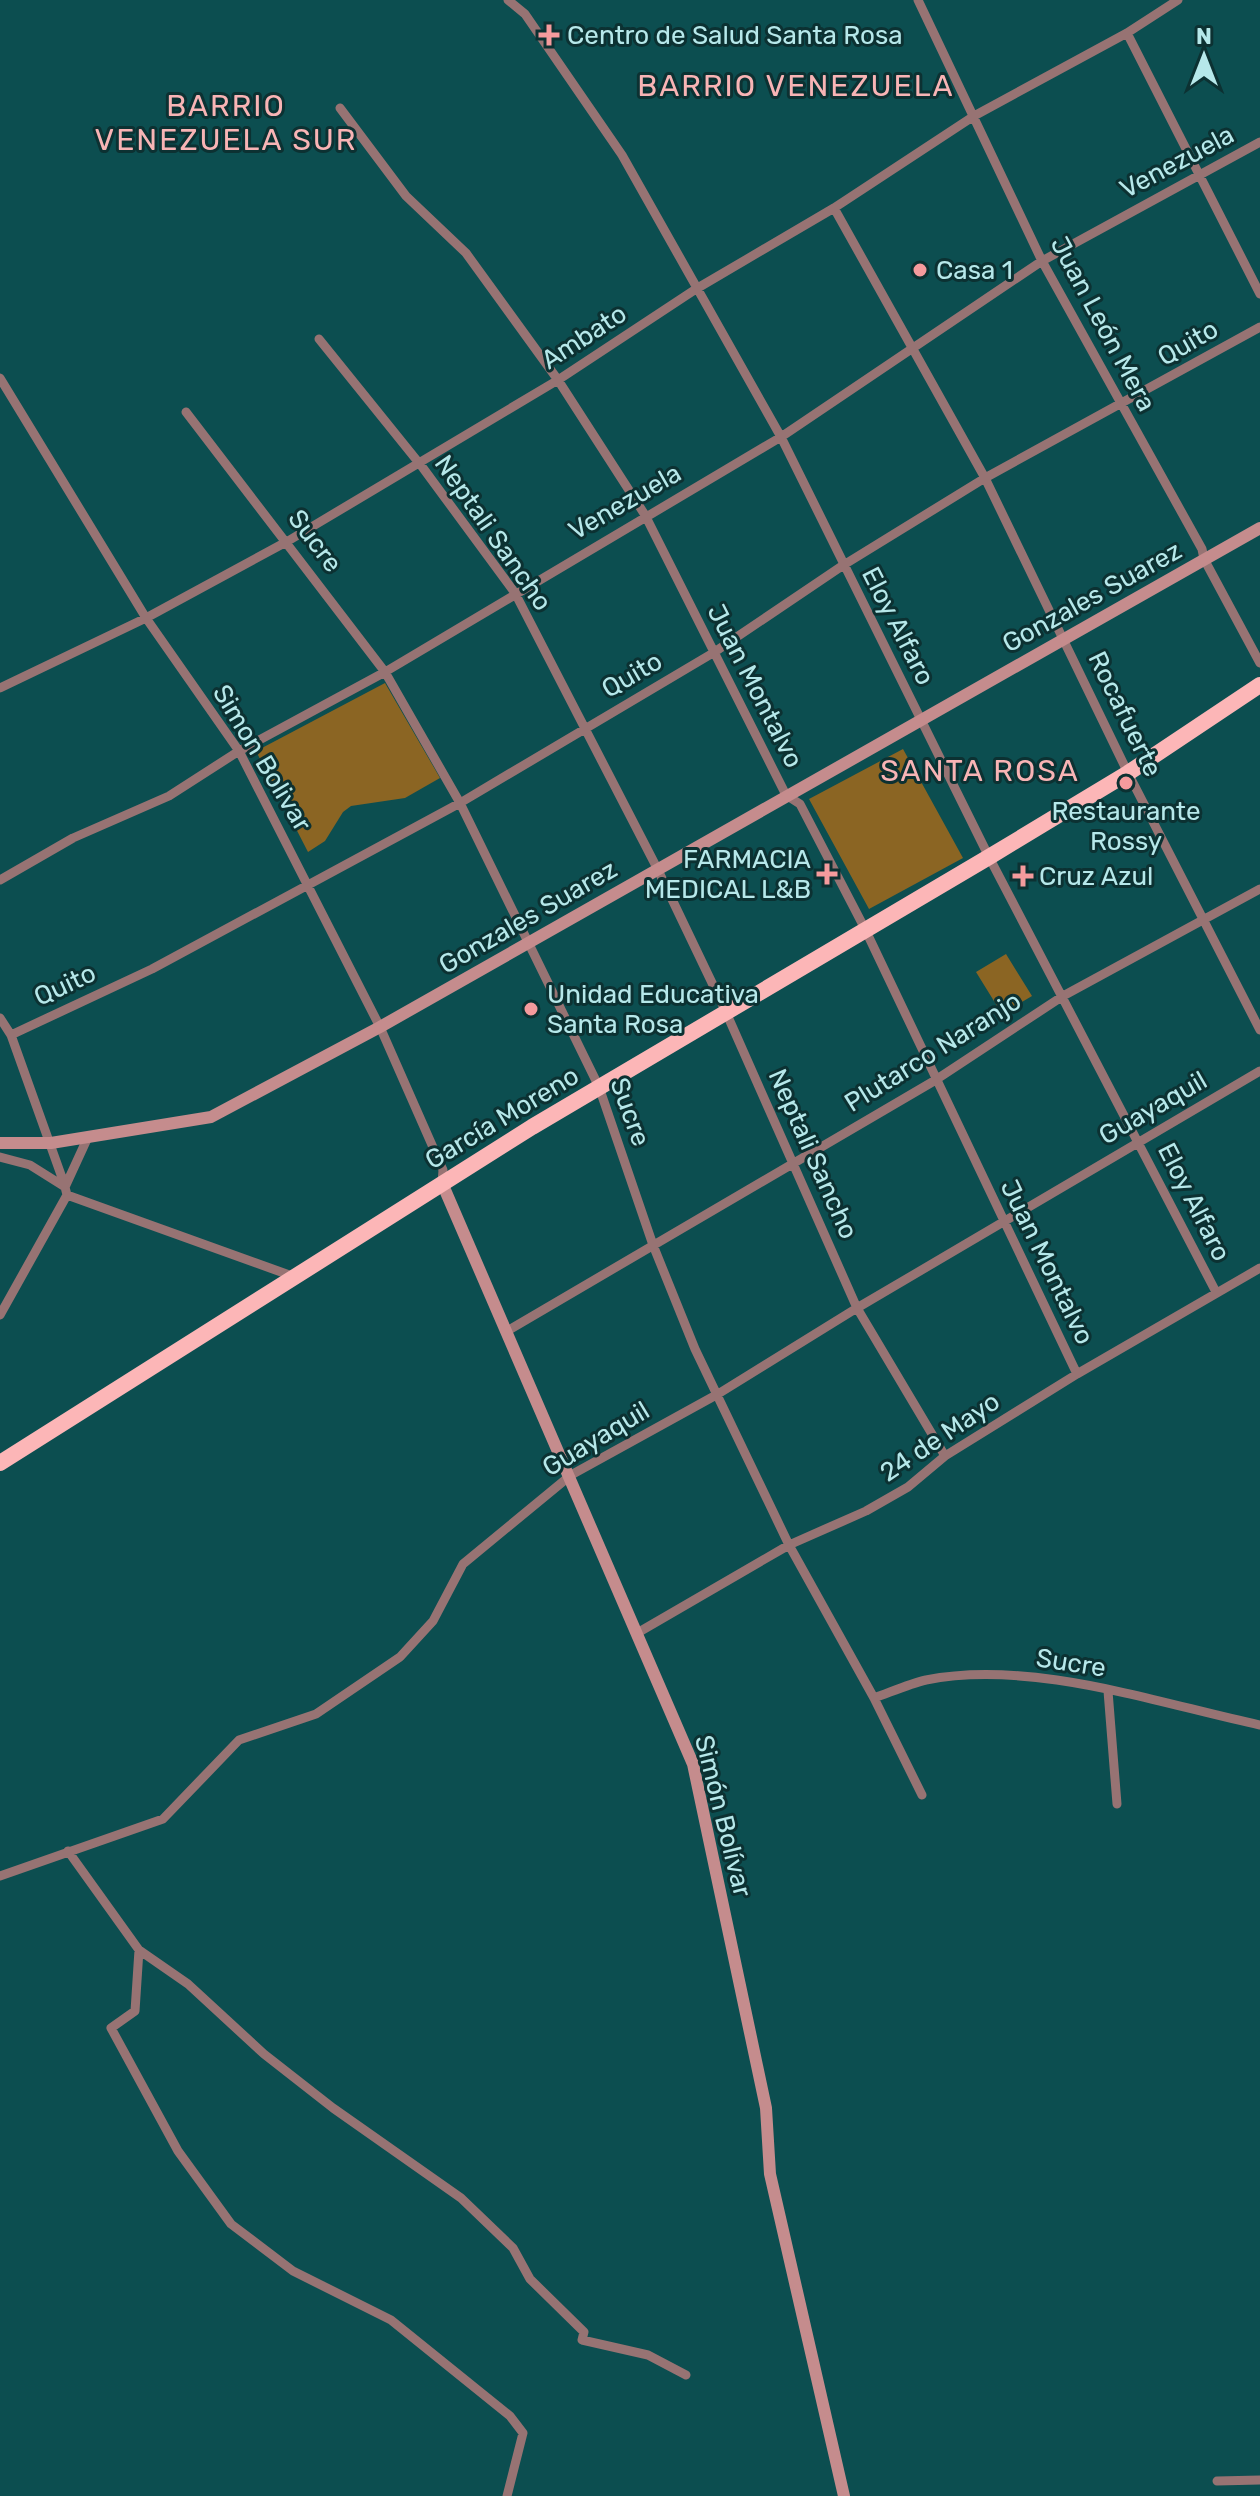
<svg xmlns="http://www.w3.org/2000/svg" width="1260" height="2496" viewBox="0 0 1260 2496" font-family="Rubik,sans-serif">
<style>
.green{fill:#8b6523}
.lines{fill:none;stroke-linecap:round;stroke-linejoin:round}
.street{stroke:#977373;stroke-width:9}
.secondary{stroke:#c58c8d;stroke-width:12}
.highway{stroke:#fcb6b7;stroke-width:16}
.poi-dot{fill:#f59b9d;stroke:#0c3132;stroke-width:3}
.labels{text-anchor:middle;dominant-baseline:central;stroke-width:6;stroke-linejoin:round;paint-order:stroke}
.poi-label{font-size:26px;fill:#b6e8ea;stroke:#0c3132;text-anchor:start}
.street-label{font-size:26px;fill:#b6e8ea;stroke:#0c3132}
.quarter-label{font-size:30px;letter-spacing:2px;fill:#f8b4b5;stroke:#0c3132}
</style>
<rect width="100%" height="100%" fill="#0c4e50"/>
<path class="green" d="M 385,683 L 440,778 L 405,798 L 351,806 L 343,812 L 325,841 L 308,852 L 258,755 L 260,749 Z
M 903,749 L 963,858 L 869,909 L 809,799 Z
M 1006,954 L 1032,996 L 1002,1014 L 976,972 Z"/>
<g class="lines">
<path class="street" d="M 508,0 L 525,14 L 622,155 L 781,437 L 989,857 L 1216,1292
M 918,0 L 1042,261 L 1202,549 L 1204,559 L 1260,663
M 1127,33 L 1260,294
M 340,108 L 406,196 L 466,253 L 558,380 L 645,515 L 786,795 L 800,804 L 865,929 L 1077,1374
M 834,208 L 985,478 L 1128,773 L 1260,1030
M 319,339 L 423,468 L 515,593 L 657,868 L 725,1010 L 857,1308 L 945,1456
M 0,378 L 146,618 L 239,751 L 380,1027 L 443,1170 L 442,1183
M 186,412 L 385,672 L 460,803 L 599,1087 L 653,1245 L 695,1349 L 789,1545 L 874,1698 L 922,1795
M 0,688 L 146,618 L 288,541 L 558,380 L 696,289 L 834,208 L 974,116 L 1127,33 L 1178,0
M 0,880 L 73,838 L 169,796 L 239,751 L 385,672 L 781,437 L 1042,261 L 1260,142
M 0,1018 L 11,1035 L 65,1186
M 11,1035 L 152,969 L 460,803 L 713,653 L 842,566 L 985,478 L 1260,327
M 0,1157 L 30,1165 L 65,1187 L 67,1195 L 295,1277
M 65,1187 L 88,1137
M 0,1315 L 67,1195
M 507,1331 L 934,1081 L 1063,996 L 1260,889
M 639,1632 L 789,1545 L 866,1511 L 908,1487 L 945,1456 L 1077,1374 L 1260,1268
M 1108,1691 L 1117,1804
M 874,1698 C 891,1692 909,1684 926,1680 C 1031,1659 1157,1703 1260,1725
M 68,1851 L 139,1950 L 135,2011 L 111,2028 L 178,2151 L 231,2224 L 293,2271 L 391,2320 L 510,2416 L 523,2433 L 507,2496
M 0,1876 L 163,1819 L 239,1740 L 316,1714 L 400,1657 L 433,1621 L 463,1564 L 571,1475 L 718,1394 L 857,1308 L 1260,1071
M 139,1950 L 188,1984 L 264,2054 L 333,2108 L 461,2198 L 513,2248 L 530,2279 L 584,2332 L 582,2340 L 648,2355 L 686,2375
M 1217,2481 L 1260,2480"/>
<path class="secondary" d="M 0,1143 L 51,1143 L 211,1117 L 380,1027 L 1260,528
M 442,1183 L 693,1764 L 766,2108 L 770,2174 L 844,2496"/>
<path class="highway" d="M 0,1463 L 532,1127 L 989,857 L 1128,773 L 1260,685"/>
</g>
<g class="poi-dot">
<path d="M545 23h8v8h8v8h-8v8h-8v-8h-8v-8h8z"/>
<circle cx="920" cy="270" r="8"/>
<circle cx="1126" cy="783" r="8"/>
<path d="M823 862h8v8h8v8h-8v8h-8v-8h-8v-8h8z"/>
<path d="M1019 864h8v8h8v8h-8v8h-8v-8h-8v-8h8z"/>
<circle cx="531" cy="1009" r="8"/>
</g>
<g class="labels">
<g class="poi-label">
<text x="567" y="35">Centro de Salud Santa Rosa</text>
<text x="936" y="270">Casa 1</text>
<text x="1126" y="811" text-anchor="middle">Restaurante<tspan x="1126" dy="30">Rossy</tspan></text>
<text x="811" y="859" text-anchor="end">FARMACIA<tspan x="811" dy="30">MEDICAL L&amp;B</tspan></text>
<text x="1039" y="876">Cruz Azul</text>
<text x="547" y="994">Unidad Educativa<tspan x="547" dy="30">Santa Rosa</tspan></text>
</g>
<g class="street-label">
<text transform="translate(1177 162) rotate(-28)">Venezuela</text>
<text transform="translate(1103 324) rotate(62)">Juan León Mera</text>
<text transform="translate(584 337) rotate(-33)">Ambato</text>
<text transform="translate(1188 343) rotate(-30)">Quito</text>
<text transform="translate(625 502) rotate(-30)">Venezuela</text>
<text transform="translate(493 533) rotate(55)">Neptali Sancho</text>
<text transform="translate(315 541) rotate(53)">Sucre</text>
<text transform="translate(1092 597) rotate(-29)">Gonzales Suarez</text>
<text transform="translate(898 626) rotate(63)">Eloy Alfaro</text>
<text transform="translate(632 675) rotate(-30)">Quito</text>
<text transform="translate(755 686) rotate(63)">Juan Montalvo</text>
<text transform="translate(1125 714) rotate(64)">Rocafuerte</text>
<text transform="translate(262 758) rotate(59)">Simon Bolivar</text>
<text transform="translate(528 917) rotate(-30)">Gonzales Suarez</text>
<text transform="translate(65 985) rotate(-25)">Quito</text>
<text transform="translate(933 1052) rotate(-32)">Plutarco Naranjo</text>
<text transform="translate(1153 1108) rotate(-30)">Guayaquil</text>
<text transform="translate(630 1112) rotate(70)">Sucre</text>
<text transform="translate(502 1118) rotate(-31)">García Moreno</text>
<text transform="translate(813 1154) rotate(66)">Neptali Sancho</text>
<text transform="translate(1194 1202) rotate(63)">Eloy Alfaro</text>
<text transform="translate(1047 1262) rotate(64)">Juan Montalvo</text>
<text transform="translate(940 1437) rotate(-34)">24 de Mayo</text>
<text transform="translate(596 1439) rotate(-31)">Guayaquil</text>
<text transform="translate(1071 1663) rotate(9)">Sucre</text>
<text transform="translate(723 1816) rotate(76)">Simón Bolívar</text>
</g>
<g class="quarter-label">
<text x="796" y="86">BARRIO VENEZUELA</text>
<text x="226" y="106">BARRIO<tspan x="226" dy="34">VENEZUELA SUR</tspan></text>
<text x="980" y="771">SANTA ROSA</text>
</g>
</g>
<g transform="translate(1204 56)" stroke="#0c3132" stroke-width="6" paint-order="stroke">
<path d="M0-6L14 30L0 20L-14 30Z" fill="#b6e8ea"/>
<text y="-12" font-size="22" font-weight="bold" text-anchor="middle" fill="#b6e8ea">N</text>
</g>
</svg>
